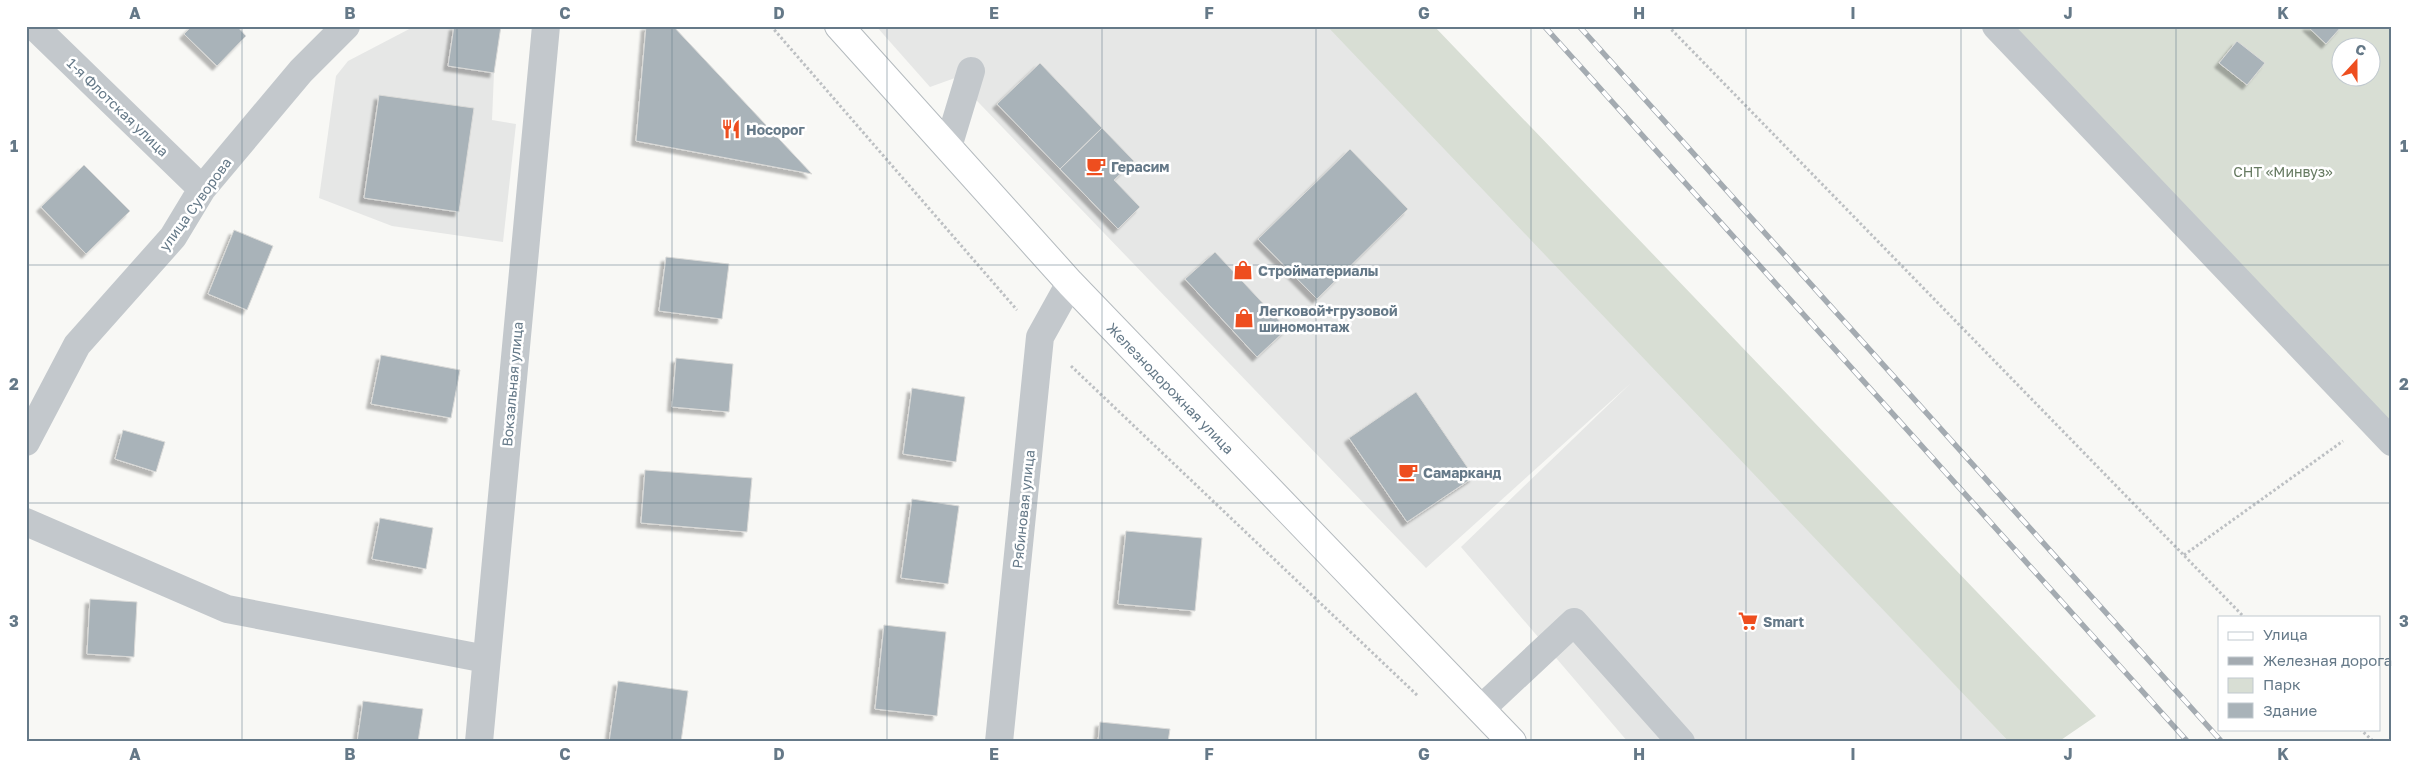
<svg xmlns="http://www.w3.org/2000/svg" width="2418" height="768" viewBox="0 0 2418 768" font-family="'Golos Text',sans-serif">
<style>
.built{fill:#e6e7e6}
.green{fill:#d8ded4;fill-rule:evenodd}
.building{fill:#a9b3b9;stroke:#dadad8;filter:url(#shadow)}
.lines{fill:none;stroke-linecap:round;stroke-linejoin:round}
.major-casing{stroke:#b4babe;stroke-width:30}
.path{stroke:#bdc0c3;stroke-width:3;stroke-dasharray:2.5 2.5;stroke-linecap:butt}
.minor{stroke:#c3c8cc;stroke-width:28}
.major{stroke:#fff;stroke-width:28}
.rail-casing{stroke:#a4abb1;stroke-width:5.5}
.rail{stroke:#fff;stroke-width:4;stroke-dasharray:11;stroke-linecap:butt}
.grid{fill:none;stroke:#657988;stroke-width:1;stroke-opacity:0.55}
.labels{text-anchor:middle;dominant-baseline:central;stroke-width:5;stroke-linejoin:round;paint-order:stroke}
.street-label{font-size:14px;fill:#657988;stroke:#fff}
.poi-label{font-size:14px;font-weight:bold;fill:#657988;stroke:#fff;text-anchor:start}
.park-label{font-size:14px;fill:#667a61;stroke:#fff}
.neatline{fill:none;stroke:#657988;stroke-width:2}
.grid-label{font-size:16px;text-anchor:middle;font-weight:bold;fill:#657988}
</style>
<defs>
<filter id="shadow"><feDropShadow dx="-4.5" dy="4.5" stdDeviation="1" flood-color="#0004"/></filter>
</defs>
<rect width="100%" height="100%" fill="#f8f8f5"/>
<path class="built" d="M 415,26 L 501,26 L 494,73 L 492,120 L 516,124 L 503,242 L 392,226 L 319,198 L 336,76 L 348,61 Z
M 876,26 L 1331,26 L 2009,742 L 1628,742 L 1461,547 L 1631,383 L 1426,568 L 955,78 L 930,87 Z"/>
<path class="green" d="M 1327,26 L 1434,26 L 2096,716 L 2058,742 L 2009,742 Z
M 1997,26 L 2392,26 L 2392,442 ZM 2340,48 L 2370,48 L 2370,78 L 2340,78 Z"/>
<path class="building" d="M 192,26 L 237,26 L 246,36 L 217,66 L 184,34 Z
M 454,26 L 501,26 L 494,73 L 448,66 Z
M 646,26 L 673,26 L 812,174 L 636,141 Z
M 2307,26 L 2342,26 L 2326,44 Z
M 2237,41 L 2265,63 L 2247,85 L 2219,63 Z
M 1040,63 L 1102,128 L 1060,169 L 997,104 Z
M 379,95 L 474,108 L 459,212 L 364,198 Z
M 1102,128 L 1134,161 L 1114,180 L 1140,207 L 1118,229 L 1060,169 Z
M 1350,149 L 1408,209 L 1317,299 L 1258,239 Z
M 84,165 L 130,211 L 86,254 L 41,207 Z
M 234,230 L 273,246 L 247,310 L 208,294 Z
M 1215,252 L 1287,329 L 1257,357 L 1185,279 Z
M 666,257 L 729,264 L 722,319 L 659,311 Z
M 381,355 L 460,370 L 451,418 L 371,404 Z
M 676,358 L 733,364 L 729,412 L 672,407 Z
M 912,388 L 965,397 L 956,462 L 903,454 Z
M 1416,392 L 1474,477 L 1407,522 L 1349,438 Z
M 123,430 L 165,442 L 156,472 L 115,459 Z
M 645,470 L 752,478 L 747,532 L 641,523 Z
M 912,499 L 959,506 L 948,584 L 901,578 Z
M 380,518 L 433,528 L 426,569 L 372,559 Z
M 1126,531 L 1202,538 L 1195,611 L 1118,604 Z
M 90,599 L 137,602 L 134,657 L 87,654 Z
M 884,625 L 946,632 L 937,716 L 875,709 Z
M 618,681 L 688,691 L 681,742 L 609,742 Z
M 363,701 L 423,709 L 418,742 L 357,742 Z
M 1100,722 L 1170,729 L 1168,742 L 1098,742 Z"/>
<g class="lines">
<defs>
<g id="major">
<path id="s1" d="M 839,26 L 1070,283 L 1512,742"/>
</g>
</defs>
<use href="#major" class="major-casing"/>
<path class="path" d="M 771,26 L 1017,310
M 1668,26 L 2244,617
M 1071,366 L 1418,696
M 2184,555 L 2343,441
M 2360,729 L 2374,742"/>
<path class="minor" d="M 34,26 L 202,189
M 1996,26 L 2392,442
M 948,147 L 971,71
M 26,442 L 77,345 L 173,237 L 202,189 L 301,71 L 346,26
M 26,522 L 227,609 L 486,659
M 1481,709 L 1574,622 L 1681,742
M 479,742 L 546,26
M 999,742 L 1040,337 L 1070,283"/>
<use href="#major" class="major"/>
<defs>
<path id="rail" d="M 1544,26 L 2188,742
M 1579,26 L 2222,742"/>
</defs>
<use href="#rail" class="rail-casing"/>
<use href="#rail" class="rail"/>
</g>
<path class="grid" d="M 242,26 L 242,742M 457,26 L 457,742M 672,26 L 672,742M 887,26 L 887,742M 1102,26 L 1102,742M 1316,26 L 1316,742M 1531,26 L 1531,742M 1746,26 L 1746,742M 1961,26 L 1961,742M 2176,26 L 2176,742M 26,265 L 2392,265M 26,503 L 2392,503"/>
<defs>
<symbol id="restaurant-bare" viewBox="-9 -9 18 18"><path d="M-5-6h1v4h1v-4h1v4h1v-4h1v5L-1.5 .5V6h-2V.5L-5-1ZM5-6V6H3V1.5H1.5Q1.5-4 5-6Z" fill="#ee4e1f" stroke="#fff" stroke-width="2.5" paint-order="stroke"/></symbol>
<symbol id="cafe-bare" viewBox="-9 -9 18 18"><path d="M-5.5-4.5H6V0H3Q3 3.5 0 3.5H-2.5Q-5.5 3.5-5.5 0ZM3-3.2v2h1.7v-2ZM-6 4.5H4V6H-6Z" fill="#ee4e1f" stroke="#fff" stroke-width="2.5" paint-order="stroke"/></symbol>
<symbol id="shop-bare" viewBox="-9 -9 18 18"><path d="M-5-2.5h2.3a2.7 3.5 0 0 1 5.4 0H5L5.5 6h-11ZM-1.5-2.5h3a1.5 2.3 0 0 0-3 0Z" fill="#ee4e1f" stroke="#fff" stroke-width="2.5" paint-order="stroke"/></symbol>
<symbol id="supermarket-bare" viewBox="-9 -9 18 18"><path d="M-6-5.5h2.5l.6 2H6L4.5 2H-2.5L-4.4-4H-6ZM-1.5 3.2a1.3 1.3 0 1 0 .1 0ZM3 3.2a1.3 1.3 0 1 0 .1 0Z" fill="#ee4e1f" stroke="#fff" stroke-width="2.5" paint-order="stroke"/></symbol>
</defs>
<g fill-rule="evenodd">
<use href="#restaurant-bare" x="717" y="115" width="28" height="28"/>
<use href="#cafe-bare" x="1082" y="152" width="28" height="28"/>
<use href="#shop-bare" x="1229" y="256" width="28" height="28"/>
<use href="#shop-bare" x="1230" y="304" width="28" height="28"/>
<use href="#cafe-bare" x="1394" y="458" width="28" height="28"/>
<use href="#supermarket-bare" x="1734" y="607" width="28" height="28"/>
</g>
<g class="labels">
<g class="street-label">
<text transform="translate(118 107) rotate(44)">1-я Флотская улица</text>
<text transform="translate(195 204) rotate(-54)">улица Суворова</text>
<text transform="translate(512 384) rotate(-85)">Вокзальная улица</text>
<text stroke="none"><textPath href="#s1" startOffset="491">Железнодорожная улица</textPath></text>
<text transform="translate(1023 509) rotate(-84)">Рябиновая улица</text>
</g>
<g class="poi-label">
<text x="746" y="129">Носорог</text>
<text x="1111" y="166">Герасим</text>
<text x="1258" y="270">Стройматериалы</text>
<text x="1259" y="310">Легковой+грузовой<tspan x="1259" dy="16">шиномонтаж</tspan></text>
<text x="1423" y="472">Самарканд</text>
<text x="1763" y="621">Smart</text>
</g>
<g class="park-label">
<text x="2283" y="171">СНТ «Минвуз»</text>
</g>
</g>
<rect width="2418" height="768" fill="none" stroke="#ffffff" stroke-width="55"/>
<rect x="2218" y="616" width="162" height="115" fill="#ffffff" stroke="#c1c9cf"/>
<rect x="2228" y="632" width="25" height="8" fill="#ffffff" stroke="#c1c9cf"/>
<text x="2263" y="640" font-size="15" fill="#657988">Улица</text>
<rect x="2228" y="657" width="25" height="8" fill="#a4abb1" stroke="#c1c9cf"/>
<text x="2263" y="666" font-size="15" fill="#657988">Железная дорога</text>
<rect x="2228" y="678" width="25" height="15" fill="#d8ded4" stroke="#c1c9cf"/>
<text x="2263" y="690" font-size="15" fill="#657988">Парк</text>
<rect x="2228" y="703" width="25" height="15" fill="#a9b3b9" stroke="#c1c9cf"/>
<text x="2263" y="716" font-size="15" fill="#657988">Здание</text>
<g transform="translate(2356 62) rotate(21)"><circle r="24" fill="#ffffff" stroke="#c1c9cf"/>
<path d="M0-4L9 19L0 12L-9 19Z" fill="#ee4e1f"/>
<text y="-8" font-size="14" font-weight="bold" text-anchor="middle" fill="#657988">С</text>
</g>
<rect x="28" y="28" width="2362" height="712" class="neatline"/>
<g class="grid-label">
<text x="135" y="19">A</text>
<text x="350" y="19">B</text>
<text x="565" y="19">C</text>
<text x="779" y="19">D</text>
<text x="994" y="19">E</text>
<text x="1209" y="19">F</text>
<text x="1424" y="19">G</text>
<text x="1639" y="19">H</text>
<text x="1853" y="19">I</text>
<text x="2068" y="19">J</text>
<text x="2283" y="19">K</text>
<text x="14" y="152">1</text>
<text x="2404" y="152">1</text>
<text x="14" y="390">2</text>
<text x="2404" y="390">2</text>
<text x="14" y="627">3</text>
<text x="2404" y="627">3</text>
<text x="135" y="760">A</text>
<text x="350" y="760">B</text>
<text x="565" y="760">C</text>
<text x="779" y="760">D</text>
<text x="994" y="760">E</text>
<text x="1209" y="760">F</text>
<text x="1424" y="760">G</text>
<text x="1639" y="760">H</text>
<text x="1853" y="760">I</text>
<text x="2068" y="760">J</text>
<text x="2283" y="760">K</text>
</g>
</svg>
